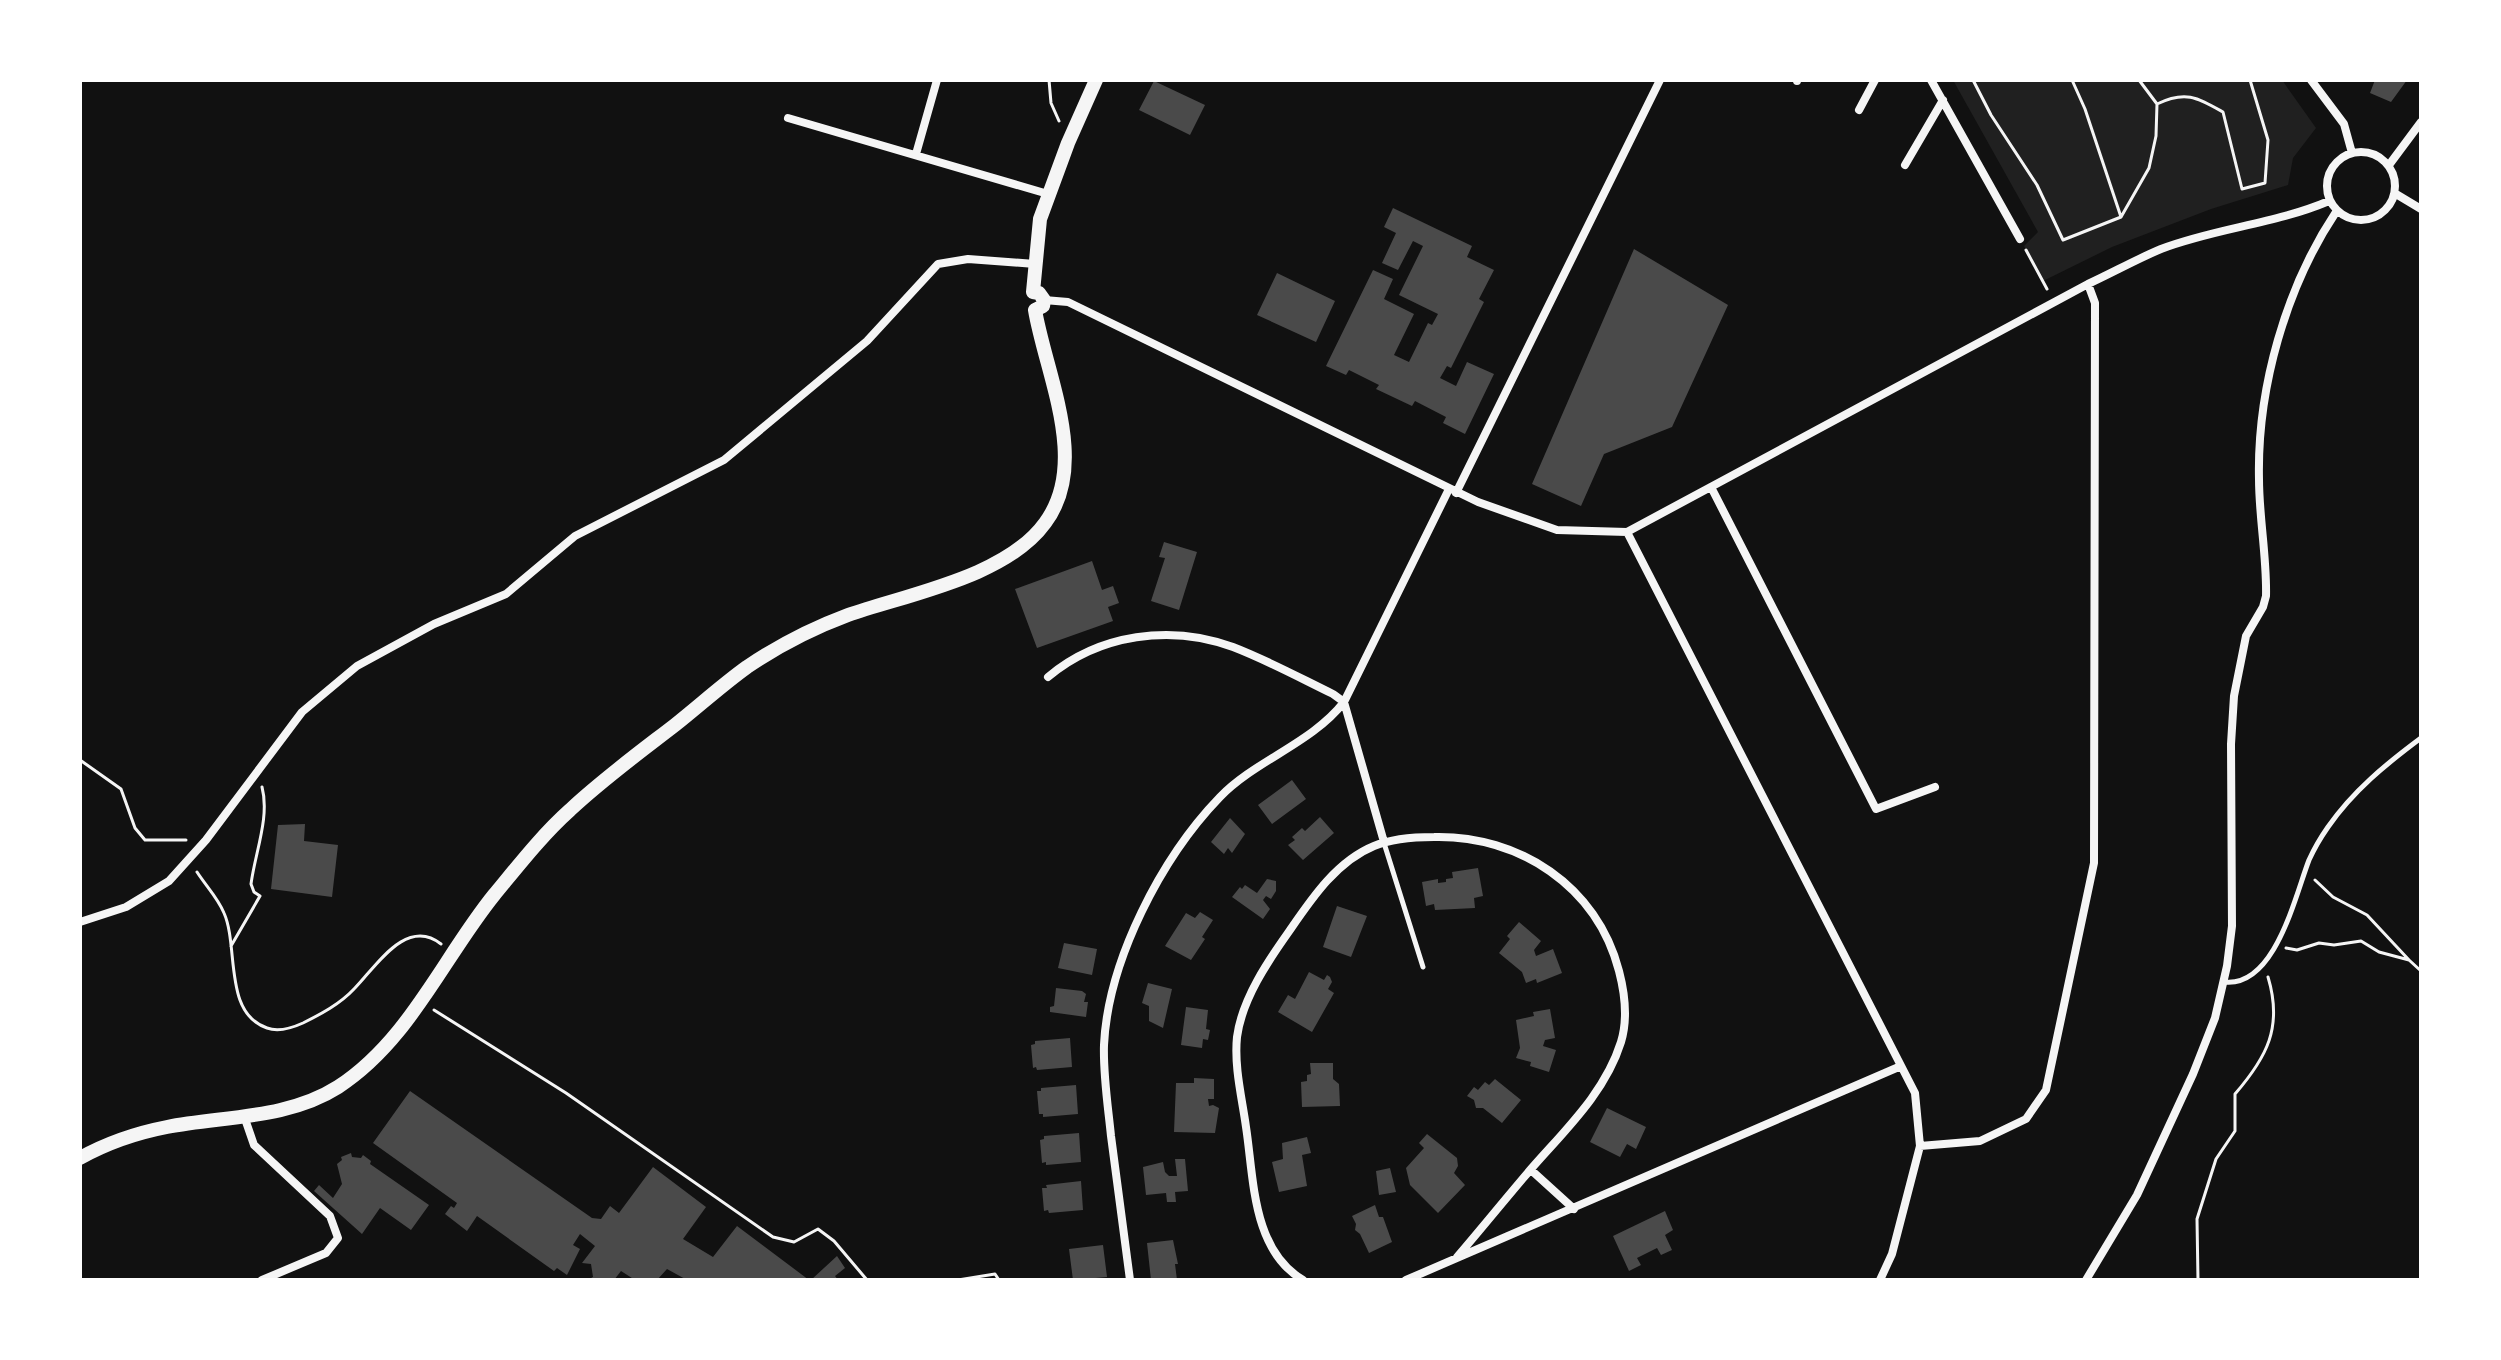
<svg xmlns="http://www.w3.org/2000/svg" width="2501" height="1360" viewBox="0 0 2501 1360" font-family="Manrope,sans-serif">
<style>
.green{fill:#202020}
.building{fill:#4a4a4a}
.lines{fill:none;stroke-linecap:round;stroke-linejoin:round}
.path{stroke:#f5f5f5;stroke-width:3}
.service{stroke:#f5f5f5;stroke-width:5}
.minor{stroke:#f5f5f5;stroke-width:8}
.secondary{stroke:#f5f5f5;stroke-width:14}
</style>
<rect width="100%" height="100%" fill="#111"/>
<path class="green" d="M 1953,80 L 2282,80 L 2316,128 L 2293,158 L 2288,185 L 2211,209 L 2112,247 L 2043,281 L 2024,246 L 2038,232 Z"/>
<path class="building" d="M 2375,80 L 2407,80 L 2391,102 L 2370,93 Z
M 1154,81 L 1205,105 L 1190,135 L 1139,110 Z
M 1393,208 L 1472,246 L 1467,257 L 1494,270 L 1479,299 L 1484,302 L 1451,368 L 1447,366 L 1440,378 L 1456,386 L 1467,362 L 1494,374 L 1465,434 L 1443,423 L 1446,417 L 1415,401 L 1412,406 L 1376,389 L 1379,385 L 1349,370 L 1346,375 L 1326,366 L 1373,270 L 1393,279 L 1384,299 L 1414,314 L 1394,355 L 1409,362 L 1428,323 L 1432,325 L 1438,314 L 1399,295 L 1423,246 L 1413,241 L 1398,270 L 1382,263 L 1396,233 L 1384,227 Z
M 1634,249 L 1728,305 L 1672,427 L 1604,454 L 1581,506 L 1532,484 Z
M 1277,273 L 1335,301 L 1316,342 L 1257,315 Z
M 1164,542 L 1197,552 L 1179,610 L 1151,601 L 1165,558 L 1159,557 Z
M 1092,561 L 1102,590 L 1113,586 L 1119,603 L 1108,607 L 1113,621 L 1037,648 L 1015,589 Z
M 1292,780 L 1306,799 L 1272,824 L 1258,805 Z
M 1320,817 L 1334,833 L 1303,860 L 1288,845 L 1295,840 L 1292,837 L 1302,828 L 1305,831 Z
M 1230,818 L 1245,834 L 1232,853 L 1228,848 L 1224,854 L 1211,842 Z
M 305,824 L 304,841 L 338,845 L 332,897 L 271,889 L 278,825 Z
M 1478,868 L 1483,896 L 1474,898 L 1475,908 L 1435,910 L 1434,904 L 1426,906 L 1422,882 L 1438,879 L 1438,883 L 1446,882 L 1446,879 L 1453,878 L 1452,872 Z
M 1267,879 L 1276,881 L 1276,891 L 1271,899 L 1266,896 L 1263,900 L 1270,909 L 1263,919 L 1232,897 L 1240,887 L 1242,889 L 1245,885 L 1257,893 Z
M 1337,906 L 1367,916 L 1351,957 L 1323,947 Z
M 1200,912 L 1213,920 L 1202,937 L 1205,939 L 1191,960 L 1165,946 L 1186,913 L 1195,918 Z
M 1519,922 L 1541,941 L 1534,950 L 1536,956 L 1553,949 L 1562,973 L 1537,983 L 1536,979 L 1526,983 L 1522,972 L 1499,953 L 1510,939 L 1507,936 Z
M 1064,943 L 1097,949 L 1092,975 L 1058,968 Z
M 1309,972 L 1324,980 L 1327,975 L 1330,977 L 1332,982 L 1328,989 L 1334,993 L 1312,1032 L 1278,1012 L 1288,995 L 1295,999 Z
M 1148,983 L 1172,989 L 1163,1028 L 1149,1021 L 1149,1006 L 1142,1003 Z
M 1056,988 L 1082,991 L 1086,994 L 1084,1002 L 1088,1002 L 1086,1017 L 1050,1012 L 1050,1007 L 1054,1006 Z
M 1186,1007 L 1208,1010 L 1206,1029 L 1210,1030 L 1208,1040 L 1203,1039 L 1202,1048 L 1181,1045 Z
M 1550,1009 L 1555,1038 L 1545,1040 L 1543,1046 L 1556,1050 L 1549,1072 L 1530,1066 L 1531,1062 L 1516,1058 L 1520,1048 L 1516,1020 L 1534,1016 L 1533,1012 Z
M 1070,1038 L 1072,1067 L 1037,1070 L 1036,1067 L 1033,1068 L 1031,1045 L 1035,1044 L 1035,1041 Z
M 1310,1063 L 1333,1063 L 1333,1079 L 1339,1084 L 1340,1106 L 1302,1107 L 1301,1082 L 1307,1081 L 1307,1075 L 1311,1074 Z
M 1194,1078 L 1214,1079 L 1214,1099 L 1208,1099 L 1209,1106 L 1213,1105 L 1219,1108 L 1215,1133 L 1174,1132 L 1176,1083 L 1194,1083 Z
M 1495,1079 L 1521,1100 L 1502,1123 L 1483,1108 L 1476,1108 L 1474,1100 L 1467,1096 L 1474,1087 L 1478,1090 L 1485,1082 L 1489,1085 Z
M 1076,1085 L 1078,1114 L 1043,1117 L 1043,1114 L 1039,1114 L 1037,1091 L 1041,1091 L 1041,1088 Z
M 410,1091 L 592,1218 L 601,1219 L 610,1206 L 619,1213 L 653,1167 L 706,1207 L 683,1239 L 713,1257 L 737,1226 L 809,1280 L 687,1280 L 667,1269 L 657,1280 L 635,1280 L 621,1271 L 614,1280 L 587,1280 L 593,1277 L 591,1264 L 582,1263 L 595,1246 L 580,1234 L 573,1245 L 580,1249 L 567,1275 L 557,1268 L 554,1271 L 477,1216 L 467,1231 L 445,1214 L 451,1206 L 454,1208 L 457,1203 L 373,1143 Z
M 1607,1108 L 1646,1127 L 1636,1149 L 1627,1144 L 1620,1157 L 1590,1142 Z
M 1079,1133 L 1081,1162 L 1046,1165 L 1046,1162 L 1042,1163 L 1040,1140 L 1044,1139 L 1044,1136 Z
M 1427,1134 L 1457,1158 L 1458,1166 L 1454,1173 L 1465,1185 L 1438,1213 L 1410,1185 L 1406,1168 L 1424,1148 L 1419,1143 Z
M 1307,1137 L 1311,1153 L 1302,1155 L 1307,1186 L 1279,1192 L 1272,1162 L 1283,1159 L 1282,1143 Z
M 351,1153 L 352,1157 L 361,1158 L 363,1155 L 371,1161 L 370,1164 L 429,1205 L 411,1230 L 380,1208 L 362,1234 L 314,1191 L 319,1185 L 333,1198 L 342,1184 L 337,1164 L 342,1160 L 341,1157 Z
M 1175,1159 L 1185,1159 L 1188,1191 L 1175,1192 L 1176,1202 L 1167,1202 L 1166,1193 L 1146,1195 L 1143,1167 L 1163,1162 L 1165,1172 L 1169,1176 L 1177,1176 Z
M 1390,1168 L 1396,1192 L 1379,1195 L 1376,1171 Z
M 1081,1181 L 1083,1210 L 1049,1213 L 1048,1210 L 1044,1211 L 1042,1188 L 1047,1188 L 1046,1185 Z
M 1375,1205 L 1379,1217 L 1383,1217 L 1392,1242 L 1369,1253 L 1360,1234 L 1355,1230 L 1356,1224 L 1352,1216 Z
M 1665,1211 L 1673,1230 L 1665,1235 L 1672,1250 L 1661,1255 L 1657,1248 L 1637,1258 L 1641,1265 L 1629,1271 L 1613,1236 Z
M 1173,1240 L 1178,1264 L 1175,1264 L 1177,1280 L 1151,1280 L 1147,1243 Z
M 1103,1245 L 1107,1277 L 1073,1280 L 1069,1249 Z
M 837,1256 L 845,1268 L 835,1276 L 838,1280 L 811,1280 Z"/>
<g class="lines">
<path class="path" d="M 1049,80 L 1051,103 L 1059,121
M 1973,80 L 1991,115 L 2037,185 L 2063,240 L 2121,217 L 2149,168 L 2156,136 L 2157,104 L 2139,80
M 2072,80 L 2085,109 L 2121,217
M 2157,104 C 2186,90 2198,98 2223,112 L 2242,189 L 2265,183 L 2268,140 L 2250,80
M 2026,250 L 2047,289
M 80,760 L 121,789 L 135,828 L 145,840 L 186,840
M 197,872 C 206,886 218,898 224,913 C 239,947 223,1013 267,1028 C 278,1032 292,1028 303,1023 C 321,1014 340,1004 354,989 C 375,968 406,916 441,944
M 2315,880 L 2333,897 L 2367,915 L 2409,960
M 231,946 L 260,896 L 254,892 L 251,884 C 255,853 270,817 262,787
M 2286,948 L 2297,950 L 2319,943 L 2334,945 L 2361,941 L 2379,952 L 2409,960 L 2421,971
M 434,1010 L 566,1093 L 773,1237 L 794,1242 L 818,1229 L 834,1241 L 867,1280
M 958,1280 L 995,1274 L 999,1280
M 2198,1280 L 2197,1219 L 2216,1159 L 2235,1131 L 2235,1094 C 2267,1057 2283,1027 2268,977"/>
<path class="service" d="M 1384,843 L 1423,967
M 2224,982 C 2275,988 2295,896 2309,860 C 2314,849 2321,837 2328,827 C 2353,791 2386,764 2421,738"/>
<path class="minor" d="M 1931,80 L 2020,239
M 2311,80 L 2344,124 L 2352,153
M 1797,81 L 1797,80
M 1859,110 L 1875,80
M 788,118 L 1048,194
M2327 186a34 34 0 1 1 68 0a34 34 0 1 1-68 0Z
M 916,154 L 937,80
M 1905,165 L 1943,100
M 2389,165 L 2421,122
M 2396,194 L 2421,209
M 1044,300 L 1068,302 L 1478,502 L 1557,530 L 1627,532 L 2088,284 C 2112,273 2137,259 2161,249 C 2216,228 2275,224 2329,201
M 1711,487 L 1876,809 L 1935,787
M 1456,493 L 1660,80
M 1627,532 L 1915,1093 L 1920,1146 L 1892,1254 L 1880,1280
M 1048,677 C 1099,634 1171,624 1233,647 C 1267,660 1300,678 1333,694 L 1344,702 L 1384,842
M 80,922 L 126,907 L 169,881 L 206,840 L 302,712 L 357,666 L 434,624 L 506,594 L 575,536 L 724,460 L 867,341 L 938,264 L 968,259 L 1035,264
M 244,1116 L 254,1145 L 330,1216 L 338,1238 L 326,1253 L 262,1280
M 1920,1146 L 1980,1141 L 2026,1119 L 2046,1090 L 2094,863 L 2095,303 L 2088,284
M 1531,1170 L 1574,1209
M 1130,1280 C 1124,1232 1117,1184 1111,1136 C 1108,1106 1103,1075 1104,1045 C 1108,961 1161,858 1220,797 C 1256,760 1312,743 1344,702 L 1449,489
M 1303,1280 C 1252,1250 1254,1179 1246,1127 C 1242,1098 1234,1067 1237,1037 C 1242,999 1268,961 1290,930 C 1312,898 1337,861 1374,846 C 1393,838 1414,837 1434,837 C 1519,835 1597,886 1619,971 C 1625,994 1628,1019 1621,1042 C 1605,1093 1565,1130 1531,1169 C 1506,1198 1482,1228 1457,1257
M 1406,1280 L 1901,1066
M 2086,1280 L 2137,1195 L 2193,1074 L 2215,1018 L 2227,966 L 2232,926 L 2231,744 L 2234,696 L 2246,636 L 2263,607 L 2266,596 C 2267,557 2259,518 2259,479 C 2257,388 2286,287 2336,212"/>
<path class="secondary" d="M 1033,292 L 1040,219 L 1068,143 L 1096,80
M 1033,292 L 1039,293 L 1044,300 L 1043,306 L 1035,310
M 80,1158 C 107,1143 136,1133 167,1127 C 224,1116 288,1119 338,1087 C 409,1041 443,958 494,895 C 518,866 542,835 570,810 C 603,779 640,752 675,725 C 699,706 722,685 747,667 C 778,646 813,628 848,615 C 908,594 1006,577 1045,523 C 1090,463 1046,375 1035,310"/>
</g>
<rect width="2501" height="1360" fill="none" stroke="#ffffff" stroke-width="164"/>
</svg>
